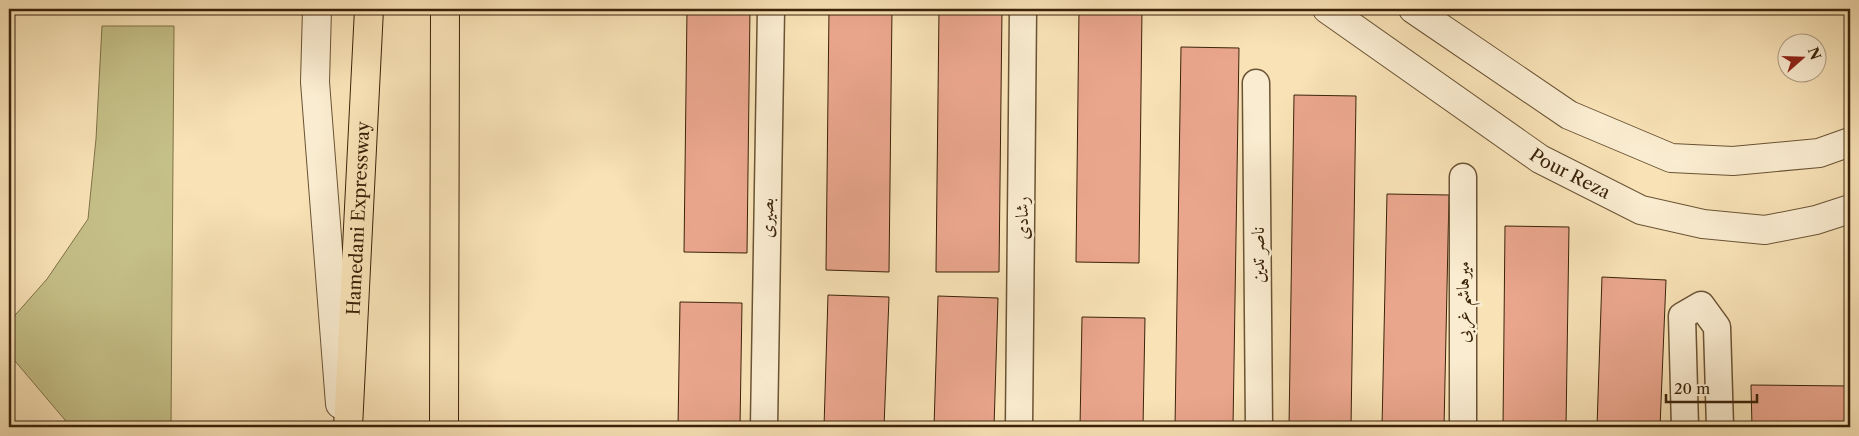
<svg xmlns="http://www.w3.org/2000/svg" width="1859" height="436" viewBox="0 0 1859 436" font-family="'Libre Caslon Text',Amiri,serif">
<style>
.green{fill:#c5c088;stroke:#807248}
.building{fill:#eaa68d;stroke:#3b2309}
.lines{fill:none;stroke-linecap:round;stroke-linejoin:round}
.minor-casing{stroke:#6a5334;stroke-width:29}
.tertiary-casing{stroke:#6a5334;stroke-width:30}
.trunk-casing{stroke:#3b2309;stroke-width:30}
.minor{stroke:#faecd0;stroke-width:26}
.tertiary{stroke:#faecd0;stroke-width:28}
.trunk{stroke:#f8e2b6;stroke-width:28}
.labels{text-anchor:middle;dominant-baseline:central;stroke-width:5;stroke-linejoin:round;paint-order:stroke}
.street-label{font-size:18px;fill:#3b2309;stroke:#faecd0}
</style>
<rect width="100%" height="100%" fill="#f8e2b6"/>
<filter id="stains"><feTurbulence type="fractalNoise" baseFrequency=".004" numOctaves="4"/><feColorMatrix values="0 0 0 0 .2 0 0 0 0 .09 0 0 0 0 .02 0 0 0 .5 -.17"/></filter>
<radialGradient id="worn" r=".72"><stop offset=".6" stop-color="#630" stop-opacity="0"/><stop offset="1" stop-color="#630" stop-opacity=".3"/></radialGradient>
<path class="green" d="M 102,26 L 174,26 L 171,427 L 71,427 L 9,354 L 9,322 L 47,279 L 88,219 L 96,139 Z"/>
<path class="building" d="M 687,9 L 750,9 L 747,253 L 684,252 Z
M 829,9 L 892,9 L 889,272 L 826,270 Z
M 939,9 L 1002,9 L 999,272 L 936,272 Z
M 1079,9 L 1142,9 L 1139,263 L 1076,262 Z
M 1181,47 L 1239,48 L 1233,427 L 1175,427 Z
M 1294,95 L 1356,96 L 1351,427 L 1289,427 Z
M 1387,194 L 1449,195 L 1444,427 L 1382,427 Z
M 1505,226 L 1569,227 L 1566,427 L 1503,427 Z
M 1602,277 L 1666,280 L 1660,427 L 1597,427 Z
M 828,295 L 889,297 L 884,427 L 824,427 Z
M 938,296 L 998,298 L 994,427 L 934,427 Z
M 680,302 L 742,303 L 740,427 L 678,427 Z
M 1082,317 L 1145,318 L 1143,427 L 1080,427 Z
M 1751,385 L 1850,386 L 1849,427 L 1752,427 Z"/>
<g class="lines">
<defs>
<path id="minor" d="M 1256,83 L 1259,427
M 1463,177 L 1463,427
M 764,427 L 771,9
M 1019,427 L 1023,9
M 1685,427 L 1682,316 L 1701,305 L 1717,327 L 1720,427"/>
<g id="tertiary">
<path d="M 317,9 L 315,82 L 340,404"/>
<path id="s1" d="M 1327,9 L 1540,159 L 1641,210 L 1703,224 L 1765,230 L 1816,220 L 1850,209"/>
<path d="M 1413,9 L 1569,115 L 1671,158 L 1733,161 L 1819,153 L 1850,142"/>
</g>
<g id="trunk">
<path id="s2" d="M 348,427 L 369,9"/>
<path d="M 444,427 L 445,9"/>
</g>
</defs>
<use href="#minor" class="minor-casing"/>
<use href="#tertiary" class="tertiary-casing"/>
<use href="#trunk" class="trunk-casing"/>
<use href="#minor" class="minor"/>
<use href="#tertiary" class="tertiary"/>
<use href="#trunk" class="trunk"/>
</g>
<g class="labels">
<g class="street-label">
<text stroke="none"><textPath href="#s1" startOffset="294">Pour Reza</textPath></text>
<text stroke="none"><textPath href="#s2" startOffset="209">Hamedani Expressway</textPath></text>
<text transform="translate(767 218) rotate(-89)">بصیری</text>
<text transform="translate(1022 218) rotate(-90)">رشادی</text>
<text transform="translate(1258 255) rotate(-90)">ناصر تدین</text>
<text transform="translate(1463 302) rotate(-90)">میرهاشم غربی</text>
</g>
</g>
<rect width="1859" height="436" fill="none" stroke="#f8e2b6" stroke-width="30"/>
<rect x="10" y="10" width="1839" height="416" fill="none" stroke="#3b2309" stroke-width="2.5"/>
<rect x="15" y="15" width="1829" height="406" fill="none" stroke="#3b2309"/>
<g transform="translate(1802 58) rotate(70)"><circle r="24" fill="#faecd0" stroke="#ae9c80"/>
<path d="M0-4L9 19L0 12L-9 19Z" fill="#8f2418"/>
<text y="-8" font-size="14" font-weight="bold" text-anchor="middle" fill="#3b2309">N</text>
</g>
<path d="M1666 394v8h91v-8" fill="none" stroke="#3b2309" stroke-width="2.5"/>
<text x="1674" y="394" font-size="15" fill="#3b2309" stroke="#faecd0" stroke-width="4" paint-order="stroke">20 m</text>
<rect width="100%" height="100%" filter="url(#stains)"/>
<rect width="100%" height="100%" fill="url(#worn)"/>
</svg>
